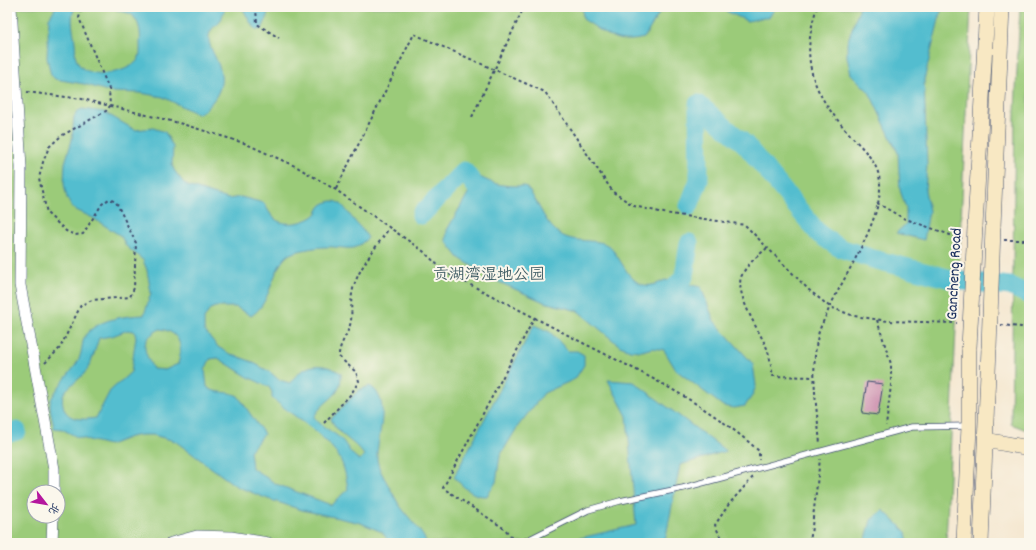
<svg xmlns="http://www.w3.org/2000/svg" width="1036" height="550" viewBox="0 0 1036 550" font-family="Dekko,'LXGW WenKai TC',sans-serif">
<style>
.green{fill:#9bcb79;stroke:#5b7d6c;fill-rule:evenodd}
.water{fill:#53bdcf;stroke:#377696;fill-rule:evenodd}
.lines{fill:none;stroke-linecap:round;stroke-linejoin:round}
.river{stroke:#53bdcf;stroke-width:19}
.building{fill:#d29cb6}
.lane-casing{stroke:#3c4b6f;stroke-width:7}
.street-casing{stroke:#3c4b6f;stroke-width:12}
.secondary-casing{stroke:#3c4b6f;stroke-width:16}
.path{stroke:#3c4b6f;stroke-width:2;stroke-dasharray:3 3;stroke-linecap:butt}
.lane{stroke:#fff;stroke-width:5.5}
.street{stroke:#fff;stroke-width:11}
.secondary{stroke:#f8e8c3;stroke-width:15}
.secondary-bridge-casing{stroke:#3c4b6f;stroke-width:16;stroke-linecap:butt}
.secondary-bridge{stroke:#f8e8c3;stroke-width:15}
.labels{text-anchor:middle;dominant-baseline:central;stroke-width:4;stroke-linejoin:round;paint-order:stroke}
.street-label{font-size:16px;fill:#1b2f5e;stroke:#fbf7ec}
.park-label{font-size:16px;fill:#415e66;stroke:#fbf7ec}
</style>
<rect width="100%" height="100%" fill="#fbf7ec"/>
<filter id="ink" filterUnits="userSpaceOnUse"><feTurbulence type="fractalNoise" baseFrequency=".025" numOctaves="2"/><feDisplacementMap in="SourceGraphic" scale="8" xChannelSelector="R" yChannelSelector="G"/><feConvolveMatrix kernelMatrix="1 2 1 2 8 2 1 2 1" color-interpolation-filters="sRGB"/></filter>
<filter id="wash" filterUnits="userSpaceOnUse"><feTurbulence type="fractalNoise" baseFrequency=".012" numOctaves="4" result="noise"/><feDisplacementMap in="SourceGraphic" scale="16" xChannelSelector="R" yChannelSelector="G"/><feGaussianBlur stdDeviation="0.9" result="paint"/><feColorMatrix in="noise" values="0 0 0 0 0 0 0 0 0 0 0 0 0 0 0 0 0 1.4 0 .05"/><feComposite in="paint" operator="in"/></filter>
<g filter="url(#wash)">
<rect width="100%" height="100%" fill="#f5e8d1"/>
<path class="green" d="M 7,7 L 971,7 L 946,543 L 7,543 ZM 34,492 L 58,492 L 58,516 L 34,516 Z
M 1020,7 L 1029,7 L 1029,431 L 1011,424 L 1015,111 Z"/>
<path class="water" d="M 56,7 L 75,7 C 69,20 74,30 75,43 C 76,49 74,56 77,61 C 85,81 126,74 137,61 C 141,56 140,49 140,43 C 141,34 140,24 134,17 C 129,10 120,14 113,7 L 227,7 C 221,13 224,17 219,23 C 218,25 214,26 212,29 C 196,51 249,73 200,114 L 195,113 L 163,97 L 141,93 L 111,92 L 84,84 L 55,79 L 51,75 L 47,58 L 49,18 Z
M 242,7 L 268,7 L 267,18 L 262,29 L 257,30 L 250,22 Z
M 582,7 L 663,7 L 644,38 C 615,45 607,34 583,19 Z
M 722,7 L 776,7 L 769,17 L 747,21 L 726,11 Z
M 860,7 L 942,7 L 924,80 L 927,166 L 925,190 L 929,211 L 924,240 L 896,233 L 906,224 L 906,208 L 900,190 L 898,153 L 874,102 L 869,92 L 851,74 L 847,57 L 847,43 Z
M 82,109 L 104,112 L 135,130 L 153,128 L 165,132 L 173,147 L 172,164 L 174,170 L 183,182 L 188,186 L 228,199 L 241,197 L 264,203 C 267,208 270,215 275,219 C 284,227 306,223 315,215 C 318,213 319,207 322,205 C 339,194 344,208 353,219 C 358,226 364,230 368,238 C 364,241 358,247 353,248 C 344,249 334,246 325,247 C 317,247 292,251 287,256 C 270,272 272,303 251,316 L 236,307 L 215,307 L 210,309 L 204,319 L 204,330 L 218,347 L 228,353 L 250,361 L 270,372 L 279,380 L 290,383 C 304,363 321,361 341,373 C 342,399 325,397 314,417 C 324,430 334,431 343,441 C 348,448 352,456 360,460 L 364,455 C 354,440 338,436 331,419 L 359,390 L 370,386 C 393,400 376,438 377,459 C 378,467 382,474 386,481 C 390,488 394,496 398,503 C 407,517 420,528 427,543 L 390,543 L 382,532 L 361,523 L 302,510 L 268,499 L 236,486 L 175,441 L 153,435 L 141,435 L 130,437 L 109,445 L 77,437 L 62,429 L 54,428 C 53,421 50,412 50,404 C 51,393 73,371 78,361 C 84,350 80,339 89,331 C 104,318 126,316 144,315 L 151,293 L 147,270 L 143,260 L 126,246 L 121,236 L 93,218 L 72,208 L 67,198 L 64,184 L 65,163 L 72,140 L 74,117 L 77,112 ZM 160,329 C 181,332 183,347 178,364 L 165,370 L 153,369 C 144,350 138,341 160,329 ZM 128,330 L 134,331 L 136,337 L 131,372 L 110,391 L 96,418 C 83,420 66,421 63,405 C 62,400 62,397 64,393 C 69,385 81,379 86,371 C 93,361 95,349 99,338 L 112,336 ZM 218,358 L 248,377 L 269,387 L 272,392 L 272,398 C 292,416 319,430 335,451 C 344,462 346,476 348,489 L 331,505 L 276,484 L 252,468 L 250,451 L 264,434 L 238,396 C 228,390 216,395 207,387 L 205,370 L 210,359 Z
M 478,176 C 496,186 505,186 525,186 C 538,199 542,219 556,231 C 569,243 587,239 603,243 C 624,250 627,302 665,280 L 701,287 L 714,321 L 753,364 L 756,386 L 752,396 L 745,406 L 734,408 L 723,406 L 676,370 L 664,350 L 653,348 L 642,351 L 630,350 L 620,346 L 578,311 L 544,302 L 499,282 L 459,258 L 446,241 L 447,230 Z
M 534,325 L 550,332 L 568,351 L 577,351 L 584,355 L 584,365 L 575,379 L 544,393 L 518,426 L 500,456 L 496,482 L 487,496 C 473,497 463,487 454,477 Z
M 608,380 L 634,382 L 726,451 L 680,465 L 665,541 L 667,543 L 559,543 L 636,525 L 627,416 Z
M 883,510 L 906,532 L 908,543 L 865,543 L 871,520 Z"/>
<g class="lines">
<path class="river" d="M 689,206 L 699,180 L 698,104 L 745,144 L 819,234 L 840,248 L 873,259 L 955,280 L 1010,286 L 1029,295
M 421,215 L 464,171 L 489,204
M 661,300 L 663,301 L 684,277 L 689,243
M 7,434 L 17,431"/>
</g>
<g id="blocks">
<path class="building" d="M 867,382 L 883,384 L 878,415 L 862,413 Z"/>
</g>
</g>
<g filter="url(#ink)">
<use href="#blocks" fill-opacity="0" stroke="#3c4b6f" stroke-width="1"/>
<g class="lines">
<defs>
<path id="lane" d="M 522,543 L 588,510 L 620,501 L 683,488 L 912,427 L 969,426"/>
<path id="street" d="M 11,7 L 21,167 L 20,285 L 54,469 L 54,492
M 52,543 L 53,516
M 171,543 L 197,536 L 231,537 L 268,543"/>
<path id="secondary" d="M 975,227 L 987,7
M 993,227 L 1002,7
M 985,440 L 1029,448
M 964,543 L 969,426 L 969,348
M 981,543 L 989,348"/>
</defs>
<use href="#lane" class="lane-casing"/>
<use href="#street" class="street-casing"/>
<use href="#secondary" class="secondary-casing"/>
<path class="path" d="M 256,7 L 257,24 L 279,38
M 817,7 C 798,66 815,97 855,140 C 867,153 879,165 880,183 C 882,222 844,275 828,311 C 825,319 819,328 818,336 C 810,371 817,409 820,444
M 27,92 L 82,99 L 179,123 L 244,143 L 297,167 L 336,190 L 423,251 L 445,272 C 491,295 537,319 583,343 C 645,374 707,404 759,451 L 759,460
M 472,117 L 524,7
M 336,189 L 414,34 L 545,92 L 613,192 L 634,206 L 664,213 L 745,225 L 809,290 L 830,307 L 854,316 L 888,321 L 957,323
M 877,203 L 903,218 L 956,237 L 962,238
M 1004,240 L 1029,240
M 767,248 C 758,256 747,264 742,275 C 733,291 759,331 766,346 C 770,355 771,367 773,376 L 814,377
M 877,320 L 891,364 L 891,385 L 886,426
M 1001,325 L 1021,327 L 1029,331
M 45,363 L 60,348 L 81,305 L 92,300 L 130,297 L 134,288 L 136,243 L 116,202 L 109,199 L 102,204 L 83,234 L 75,235 L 66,231 L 47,213 L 39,178 L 43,162 L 49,147 L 61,136 L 106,111 L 110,106 L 109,89 L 79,18 L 82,7
M 324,423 L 351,394 L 359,381 L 356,372 L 339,357 C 338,346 347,336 350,325 C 353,315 350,305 352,294 C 355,272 377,246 390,227
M 515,542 L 505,529 L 443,488 L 535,317
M 723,543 L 715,525 L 729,504 L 753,477
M 810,543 L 820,459"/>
<use href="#lane" class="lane"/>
<use href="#street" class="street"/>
<use href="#secondary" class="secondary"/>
<defs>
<path id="secondary-bridge" d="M 969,348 L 975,227
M 989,348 L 993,227"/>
</defs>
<use href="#secondary-bridge" class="secondary-bridge-casing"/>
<use href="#secondary-bridge" class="secondary-bridge"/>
</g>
</g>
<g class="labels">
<g class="street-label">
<text transform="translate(955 274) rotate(-87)">Gancheng Road</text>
</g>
<g class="park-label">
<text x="489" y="275">贡湖湾湿地公园</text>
</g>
</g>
<rect width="1036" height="550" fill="none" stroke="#fbf7ec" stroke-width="24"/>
<g transform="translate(46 504) rotate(121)"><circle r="19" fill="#fbf7ec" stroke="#a1a7b3"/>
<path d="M0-3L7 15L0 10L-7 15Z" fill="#b5179e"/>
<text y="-6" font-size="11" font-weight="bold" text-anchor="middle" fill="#1b2f5e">北</text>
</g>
</svg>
